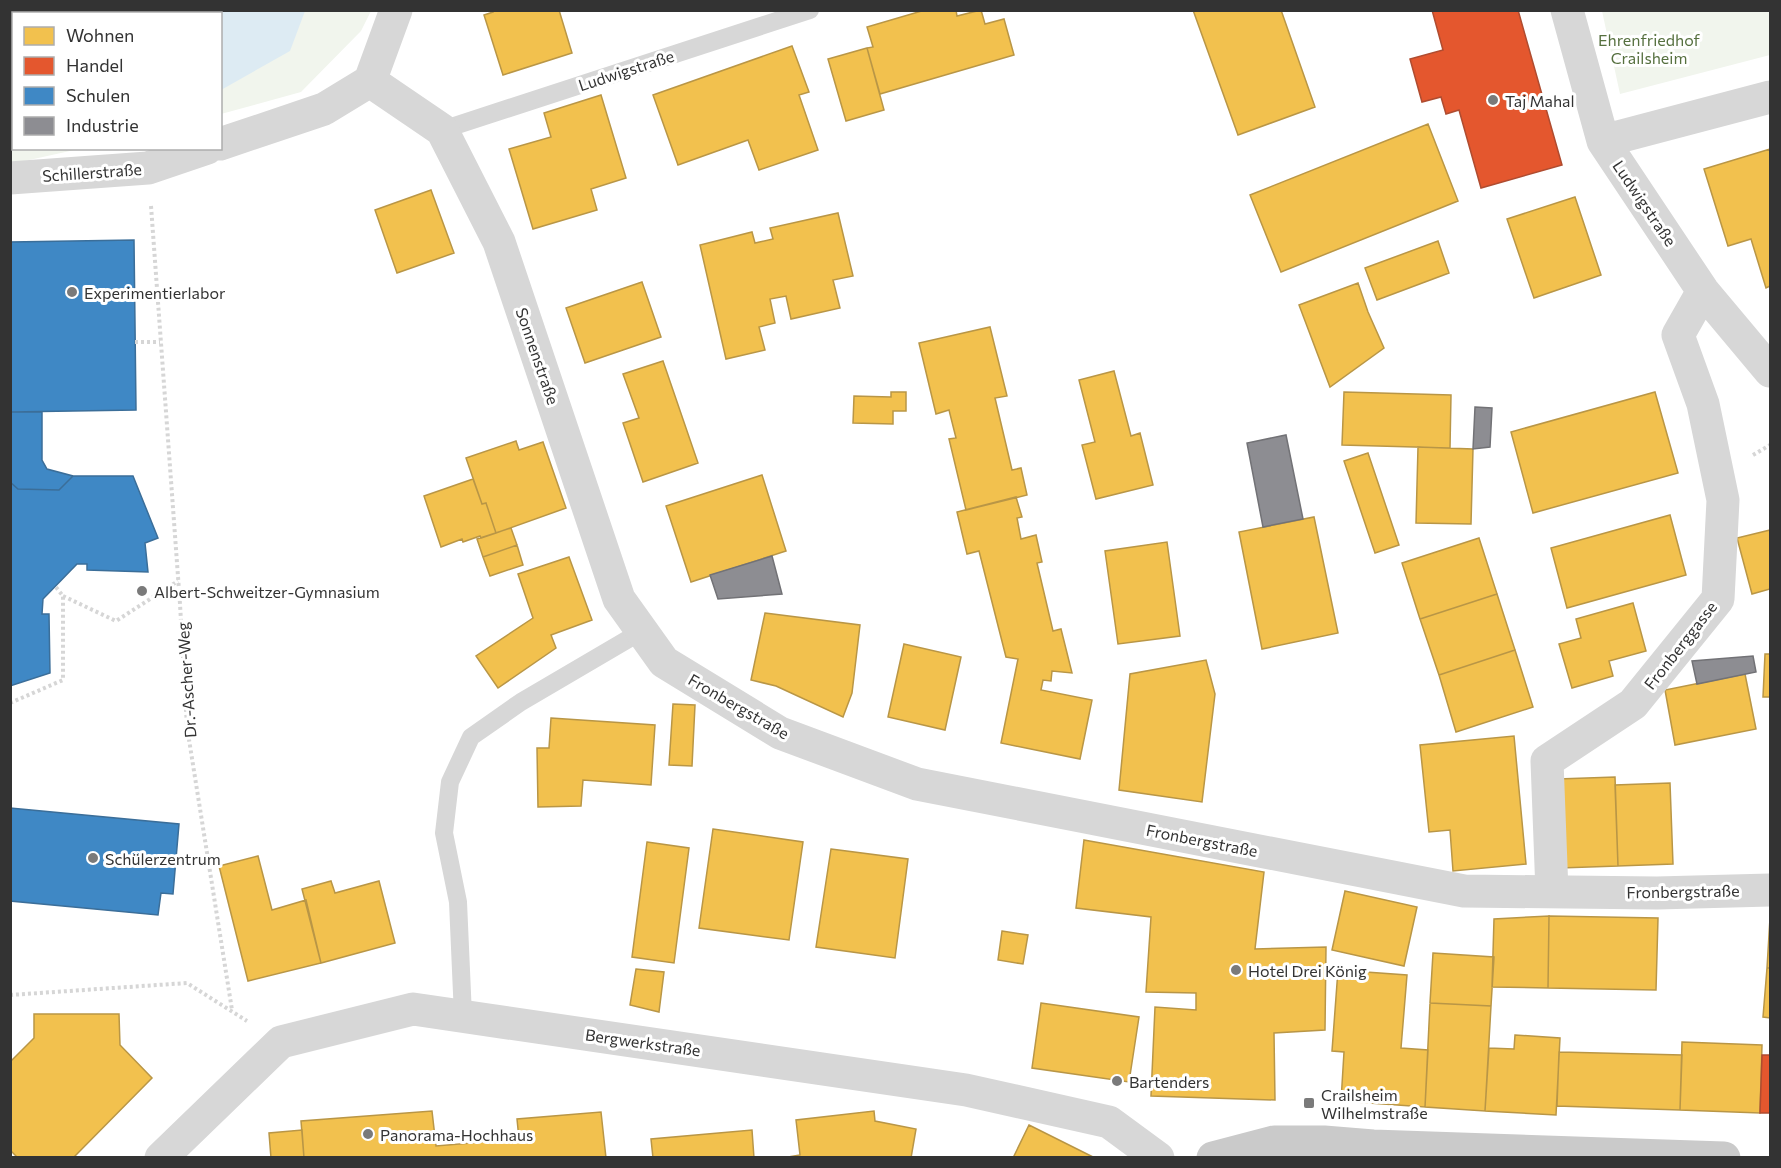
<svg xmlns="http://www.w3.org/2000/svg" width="1781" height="1168" viewBox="0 0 1781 1168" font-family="Commissioner,sans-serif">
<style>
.green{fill:#f1f5ed}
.water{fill:#ddebf3}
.homes{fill:#f2c14e;stroke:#b99646;stroke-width:1.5}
.shops{fill:#e4572e;stroke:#af4c30;stroke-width:1.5}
.schools{fill:#3f88c5;stroke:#3b6e99;stroke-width:1.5}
.industry{fill:#8d8d92;stroke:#727276;stroke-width:1.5}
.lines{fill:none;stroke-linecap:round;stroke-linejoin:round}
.path{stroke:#d6d6d6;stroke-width:4;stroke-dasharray:3 3;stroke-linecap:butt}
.lane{stroke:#d7d7d7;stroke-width:18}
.street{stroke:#d7d7d7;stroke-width:33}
.primary{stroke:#cacaca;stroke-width:33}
.poi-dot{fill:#7a7a7a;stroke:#fff;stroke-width:2}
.labels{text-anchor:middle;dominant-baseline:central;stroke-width:6;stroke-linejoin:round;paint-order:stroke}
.park-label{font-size:16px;fill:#56703f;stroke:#fff}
.street-label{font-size:16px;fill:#333;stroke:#fff}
.poi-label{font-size:16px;fill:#333;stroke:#fff;text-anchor:start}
</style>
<rect width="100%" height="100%" fill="#fff"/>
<path class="green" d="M 10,11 L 371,11 L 361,31 L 301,92 L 221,114 L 220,14 L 14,14 L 14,148 L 79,149 L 11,164 Z
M 1602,11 L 1770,11 L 1770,55 L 1620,94 Z"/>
<path class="water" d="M 11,10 L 305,10 L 305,11 L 290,51 L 221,90 L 220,14 L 14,14 L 13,122 L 10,121 Z"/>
<path class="homes" d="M 492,10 L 559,10 L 572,53 L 503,75 L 484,15 L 493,12 Z
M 925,10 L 956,10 L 957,16 L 981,10 L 985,24 L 1004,19 L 1014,55 L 880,94 L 867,48 L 873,47 L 867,27 Z
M 1193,10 L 1281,10 L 1315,107 L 1238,135 Z
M 792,46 L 809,92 L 799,95 L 818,150 L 759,170 L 748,140 L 678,165 L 653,95 Z
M 867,48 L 884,110 L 846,121 L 828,59 Z
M 601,95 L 626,178 L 591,189 L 597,210 L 533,229 L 509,149 L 551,137 L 544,113 Z
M 1428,124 L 1458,201 L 1281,272 L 1250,195 Z
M 1770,149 L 1770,286 L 1766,288 L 1751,239 L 1728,246 L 1704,169 Z
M 431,190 L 454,253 L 397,273 L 375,210 Z
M 1575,197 L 1601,275 L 1534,298 L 1507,219 Z
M 838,213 L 853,276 L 833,280 L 840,308 L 791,319 L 786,296 L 770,299 L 775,323 L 759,327 L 765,350 L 726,359 L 700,245 L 752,232 L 755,243 L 773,239 L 770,228 Z
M 1438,241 L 1449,273 L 1377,300 L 1365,268 Z
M 642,282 L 661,337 L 585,363 L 566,308 Z
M 1358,283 L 1368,312 L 1384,348 L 1330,387 L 1299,305 Z
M 990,327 L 1007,396 L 995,398 L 1012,470 L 1021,468 L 1027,495 L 966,510 L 949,439 L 956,438 L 949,410 L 936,414 L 919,343 Z
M 663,361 L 698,463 L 643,482 L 623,423 L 639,418 L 623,374 Z
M 1114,371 L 1131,436 L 1140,433 L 1153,485 L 1096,499 L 1082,445 L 1095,442 L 1079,380 Z
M 891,392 L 906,392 L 906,411 L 893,411 L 893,424 L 853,423 L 854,396 L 891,397 Z
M 1344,392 L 1451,395 L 1450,448 L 1342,445 Z
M 1655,392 L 1678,473 L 1533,513 L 1511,432 Z
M 516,441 L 519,450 L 543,442 L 566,508 L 496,533 L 486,503 L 482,504 L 466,458 Z
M 1418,447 L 1473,449 L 1471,524 L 1416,523 Z
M 1368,453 L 1399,545 L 1375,553 L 1344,461 Z
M 762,475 L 786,551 L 691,582 L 666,506 Z
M 473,479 L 482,504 L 486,503 L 496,533 L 481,538 L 480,536 L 463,542 L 462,539 L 441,547 L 424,496 Z
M 1016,497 L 1022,517 L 1017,518 L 1021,539 L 1036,535 L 1042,562 L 1037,563 L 1053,631 L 1061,629 L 1072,673 L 1052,671 L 1051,681 L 1043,680 L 1041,690 L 1092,700 L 1080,759 L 1001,743 L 1018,659 L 1006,657 L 979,551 L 967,554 L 957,512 Z
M 1670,515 L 1686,575 L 1567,608 L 1551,548 Z
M 1314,517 L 1338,633 L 1262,649 L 1239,532 Z
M 511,528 L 517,545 L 483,557 L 477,539 Z
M 1770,530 L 1770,589 L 1752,594 L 1737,538 Z
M 1479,538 L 1497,594 L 1420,619 L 1402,563 Z
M 1167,542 L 1180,636 L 1118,644 L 1105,551 Z
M 517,545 L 523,565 L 490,576 L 483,557 Z
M 569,557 L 592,620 L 551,635 L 556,648 L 498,688 L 476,656 L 533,618 L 518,574 Z
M 1497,594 L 1515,650 L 1439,675 L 1420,619 Z
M 1633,603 L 1646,651 L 1609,661 L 1613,676 L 1572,688 L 1559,644 L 1581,638 L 1576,619 Z
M 765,613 L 860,625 L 852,693 L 843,717 L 776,686 L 751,680 Z
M 904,644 L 961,657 L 945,730 L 888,717 Z
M 1515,650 L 1533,707 L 1456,732 L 1439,675 Z
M 1765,654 L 1770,654 L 1770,697 L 1763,697 Z
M 1206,660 L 1215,694 L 1202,802 L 1119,790 L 1130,674 Z
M 1745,674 L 1756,729 L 1675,745 L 1665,690 Z
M 673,704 L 695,705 L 692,766 L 669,765 Z
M 551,718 L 655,725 L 651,785 L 583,780 L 581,806 L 538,807 L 537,748 L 549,748 Z
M 1514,736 L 1526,864 L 1453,871 L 1450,830 L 1429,832 L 1420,745 Z
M 1615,777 L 1618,866 L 1560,868 L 1558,779 Z
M 1670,783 L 1673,864 L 1618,866 L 1615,785 Z
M 713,829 L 803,842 L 789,940 L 699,928 Z
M 1084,840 L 1264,872 L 1255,949 L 1326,947 L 1325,1030 L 1274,1033 L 1275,1100 L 1151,1096 L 1155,1007 L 1196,1010 L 1196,993 L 1146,992 L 1151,917 L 1076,908 Z
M 647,842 L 689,848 L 674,963 L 632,957 Z
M 831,849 L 908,859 L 895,958 L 816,947 Z
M 258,856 L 272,910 L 306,900 L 321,963 L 248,981 L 219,866 Z
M 331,881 L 335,893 L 379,881 L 395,943 L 321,963 L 302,889 Z
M 1345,891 L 1417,907 L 1404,966 L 1332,950 Z
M 1549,916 L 1658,918 L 1656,990 L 1548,988 Z
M 1549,916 L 1548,988 L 1492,987 L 1494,919 Z
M 1770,918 L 1770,968 L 1767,968 Z
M 1002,931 L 1028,935 L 1023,964 L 998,960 Z
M 1433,953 L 1494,957 L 1491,1006 L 1430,1003 Z
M 1767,968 L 1770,968 L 1770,1018 L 1763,1017 Z
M 636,969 L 664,972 L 659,1012 L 630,1005 Z
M 1338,970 L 1407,975 L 1401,1048 L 1428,1050 L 1425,1107 L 1341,1101 L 1344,1052 L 1332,1051 Z
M 1041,1003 L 1139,1017 L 1129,1082 L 1032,1068 Z
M 1430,1003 L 1491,1006 L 1485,1111 L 1425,1107 Z
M 34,1014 L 119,1014 L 120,1045 L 152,1078 L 73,1158 L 18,1158 L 10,1150 L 10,1062 L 34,1038 Z
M 1515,1035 L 1560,1038 L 1556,1115 L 1485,1111 L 1489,1048 L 1514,1049 Z
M 1682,1042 L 1762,1045 L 1760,1113 L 1680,1110 Z
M 1559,1052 L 1682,1055 L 1680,1110 L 1557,1106 Z
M 432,1111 L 436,1146 L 519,1139 L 517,1119 L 601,1112 L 606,1158 L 304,1158 L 301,1121 Z
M 874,1111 L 875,1121 L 916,1129 L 911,1158 L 782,1158 L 800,1155 L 796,1120 Z
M 1029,1125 L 1095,1158 L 1013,1158 Z
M 302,1130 L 304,1158 L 271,1158 L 269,1133 Z
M 752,1130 L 754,1158 L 653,1158 L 651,1139 Z"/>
<path class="shops" d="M 1432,10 L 1518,10 L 1562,165 L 1481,188 L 1459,110 L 1446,114 L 1441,97 L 1422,102 L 1410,59 L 1443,50 Z
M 1762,1055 L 1770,1055 L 1770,1113 L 1760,1113 Z"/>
<path class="schools" d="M 134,240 L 136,410 L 10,412 L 10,242 Z
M 10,412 L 42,412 L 42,460 L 47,469 L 73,476 L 59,490 L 18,489 L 10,482 Z
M 73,476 L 133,476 L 158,538 L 145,543 L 148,572 L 87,570 L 87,564 L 77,564 L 43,599 L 42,614 L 49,614 L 50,673 L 10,686 L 10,482 L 18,489 L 59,490 Z
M 10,808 L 179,824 L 173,894 L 161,893 L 158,915 L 10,901 Z"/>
<path class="industry" d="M 1475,407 L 1492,408 L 1490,447 L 1473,449 Z
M 1286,435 L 1303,519 L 1263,527 L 1247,443 Z
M 772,556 L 782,594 L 718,599 L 710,575 Z
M 1753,656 L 1756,672 L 1697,684 L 1692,661 Z"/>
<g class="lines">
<path class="path" d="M 151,206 L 180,604 L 187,727 L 232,1010
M 135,342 L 160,342
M 1753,455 L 1770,445
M 63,596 L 116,621 L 178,581
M 10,703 L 63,680 L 63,596 L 55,586
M 10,995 L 187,983 L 247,1021"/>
<path class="lane" d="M 442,130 L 810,10
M 463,1016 L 458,902 L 444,833 L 450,782 L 471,737 L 521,702 L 642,631"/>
<path class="street" d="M 1567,10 L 1603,141 L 1703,291 L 1770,371
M 370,81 L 442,130 L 499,242 L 619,599 L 664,662 L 780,733 L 917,784 L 1464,891 L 1657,893 L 1770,890
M 1603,141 L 1770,97
M 220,144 L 324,109 L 370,81 L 396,10
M 10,178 L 148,168 L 207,148
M 1552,892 L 1547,761 L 1633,704 L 1718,599 L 1723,500 L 1703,404 L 1678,335 L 1703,291
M 161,1158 L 281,1042 L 413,1009 L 966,1090 L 1109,1122 L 1158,1158"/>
<path class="primary" d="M 1213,1158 L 1274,1142 L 1324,1142 L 1373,1146 L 1724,1158"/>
</g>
<g class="poi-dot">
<circle cx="1493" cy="100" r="6"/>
<circle cx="72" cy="292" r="6"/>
<circle cx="142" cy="591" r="6"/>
<circle cx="93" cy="858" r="6"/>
<circle cx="1236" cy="970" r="6"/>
<circle cx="1117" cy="1081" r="6"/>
<rect x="1303" y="1097" width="12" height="12" rx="3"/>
<circle cx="368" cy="1134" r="6"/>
</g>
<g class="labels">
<g class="park-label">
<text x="1649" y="39">Ehrenfriedhof<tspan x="1649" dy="18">Crailsheim</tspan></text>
</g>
<g class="street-label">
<text transform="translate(626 70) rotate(-18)">Ludwigstraße</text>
<text transform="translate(92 172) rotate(-4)">Schillerstraße</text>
<text transform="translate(1645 203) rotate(56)">Ludwigstraße</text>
<text transform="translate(538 356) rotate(71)">Sonnenstraße</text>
<text transform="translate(1680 645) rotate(-52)">Fronberggasse</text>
<text transform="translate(186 680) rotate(-94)">Dr.-Ascher-Weg</text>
<text transform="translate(739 706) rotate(30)">Fronbergstraße</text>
<text transform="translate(1202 840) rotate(11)">Fronbergstraße</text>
<text transform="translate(1683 891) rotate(-1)">Fronbergstraße</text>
<text transform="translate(643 1042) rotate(8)">Bergwerkstraße</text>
</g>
<g class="poi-label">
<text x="1505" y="100">Taj Mahal</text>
<text x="84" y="292">Experimentierlabor</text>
<text x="154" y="591">Albert-Schweitzer-Gymnasium</text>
<text x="105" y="858">Schülerzentrum</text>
<text x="1248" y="970">Hotel Drei König</text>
<text x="1129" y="1081">Bartenders</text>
<text x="1321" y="1094">Crailsheim<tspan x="1321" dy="18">Wilhelmstraße</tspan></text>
<text x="380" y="1134">Panorama-Hochhaus</text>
</g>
</g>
<rect width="1781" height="1168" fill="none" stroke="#333333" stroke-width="24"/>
<rect x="12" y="12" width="210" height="138" fill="#ffffff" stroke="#adadad" stroke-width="1.5"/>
<rect x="24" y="27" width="30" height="18" fill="#f2c14e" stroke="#adadad" stroke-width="1.5"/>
<text x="66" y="42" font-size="18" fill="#333333">Wohnen</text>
<rect x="24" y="57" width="30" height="18" fill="#e4572e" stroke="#adadad" stroke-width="1.5"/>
<text x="66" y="72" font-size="18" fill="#333333">Handel</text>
<rect x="24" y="87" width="30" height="18" fill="#3f88c5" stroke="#adadad" stroke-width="1.5"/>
<text x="66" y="102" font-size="18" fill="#333333">Schulen</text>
<rect x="24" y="117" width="30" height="18" fill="#8d8d92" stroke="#adadad" stroke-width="1.5"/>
<text x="66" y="132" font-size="18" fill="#333333">Industrie</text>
</svg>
